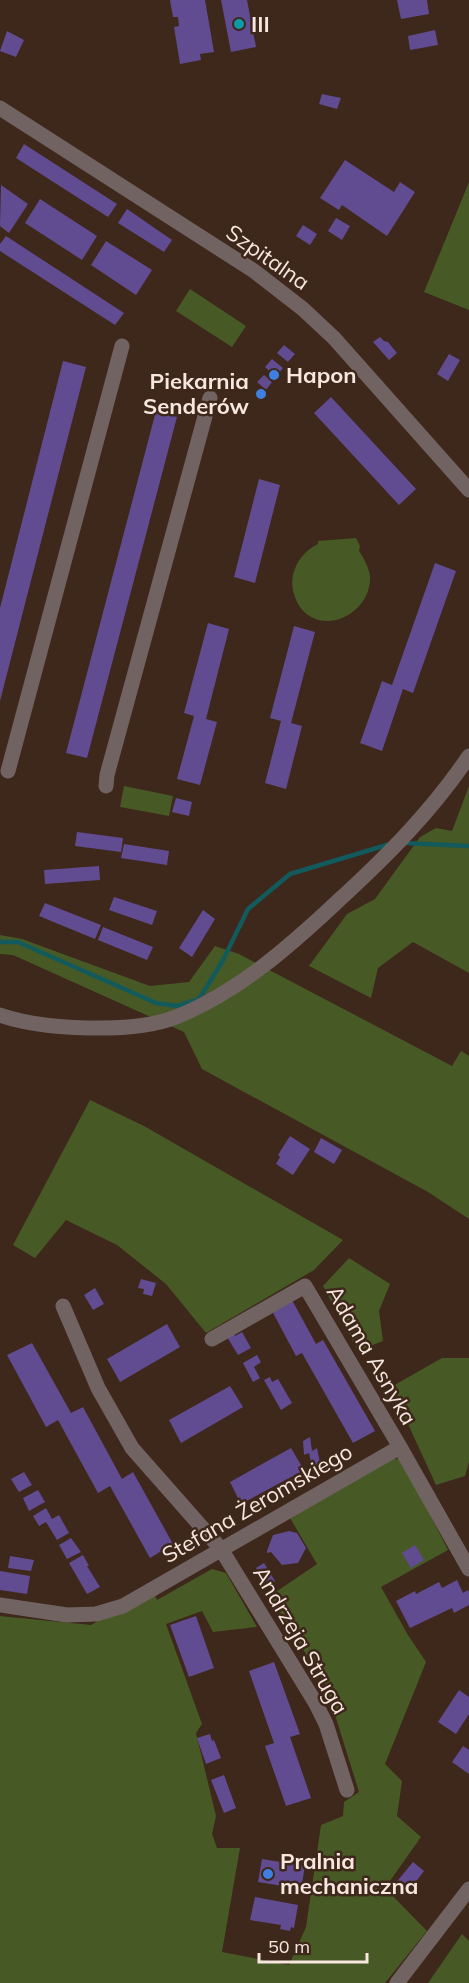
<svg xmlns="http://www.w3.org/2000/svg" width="469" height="1983" viewBox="0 0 469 1983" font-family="Mulish,sans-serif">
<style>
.green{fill:#475a25}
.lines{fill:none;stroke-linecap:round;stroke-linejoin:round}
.stream{stroke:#135a5d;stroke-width:4.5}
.building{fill:#614c92}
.minor{stroke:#726363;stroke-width:15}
.culture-dot{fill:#0f9aa8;stroke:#3e271b;stroke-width:2}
.shop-dot{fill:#3f7fe0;stroke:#3e271b;stroke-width:2}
.labels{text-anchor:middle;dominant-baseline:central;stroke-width:5;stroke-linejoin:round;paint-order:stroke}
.poi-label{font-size:22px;font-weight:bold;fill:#f7e7df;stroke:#3e271b;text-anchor:start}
.street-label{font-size:22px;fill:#f7e7df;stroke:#3e271b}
</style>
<rect width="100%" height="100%" fill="#3e271b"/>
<path class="green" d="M 469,182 L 469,310 L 424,292 Z
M 190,289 L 246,326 L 232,347 L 176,311 Z
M 356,538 L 360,546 L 359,551 C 364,558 369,568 370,576 C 372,616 317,640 297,602 C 293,593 291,585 293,575 C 296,562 305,550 318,544 L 318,541 Z
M 124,786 L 173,796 L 169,816 L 120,807 Z
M 469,786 L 469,973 L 413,942 L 378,968 L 371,998 L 309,966 L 347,914 L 375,899 L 420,837 L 436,828 L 452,831 Z
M 0,935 L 22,939 L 150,986 L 189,982 L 215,946 L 239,954 L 452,1066 L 461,1051 L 469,1056 L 469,1219 L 428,1192 L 202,1069 L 184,1032 L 13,955 L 0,954 Z
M 90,1100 L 144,1126 L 343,1240 L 314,1270 L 206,1333 L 166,1284 L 117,1245 L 66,1220 L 35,1258 L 13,1245 Z
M 349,1258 L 390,1284 L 379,1311 L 383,1341 L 358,1351 L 323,1286 Z
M 442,1358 L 469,1358 L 469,1462 L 465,1476 L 436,1485 L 391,1387 Z
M 392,1458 L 402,1460 L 448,1550 L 381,1587 L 408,1635 L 426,1662 L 385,1764 L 402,1781 L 397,1816 L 421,1837 L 385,1888 L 427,1931 L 385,1983 L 0,1983 L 0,1616 L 91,1625 L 153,1589 L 157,1600 L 212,1569 L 226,1573 L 257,1627 L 213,1632 L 202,1611 L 166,1624 L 202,1724 L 196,1733 L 216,1816 L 212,1834 L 217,1848 L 240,1848 L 222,1952 L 289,1965 L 306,1927 L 321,1825 L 343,1816 L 344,1802 L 359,1792 L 326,1686 L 270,1596 L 317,1564 L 290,1518 Z
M 462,1934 L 469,1941 L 469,1983 L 428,1983 Z"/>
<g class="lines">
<path class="stream" d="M 404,843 L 469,846
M 0,942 L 18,942 L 156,1003 L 177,1006 L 199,999 L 222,962 L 248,909 L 290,874 L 390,844"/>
</g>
<path class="building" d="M 170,0 L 205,0 L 214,52 L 200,54 L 201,60 L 180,64 L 174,27 L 179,26 L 178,17 L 173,17 Z
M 221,0 L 247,0 L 256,47 L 231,52 Z
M 397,0 L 427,0 L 429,14 L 401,19 Z
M 435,30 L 438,45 L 410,50 L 408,36 Z
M 7,31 L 24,40 L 16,57 L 0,51 Z
M 322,94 L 341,98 L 337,109 L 319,104 Z
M 24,144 L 117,204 L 108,217 L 16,158 Z
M 345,160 L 394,192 L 400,182 L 415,192 L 387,236 L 342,205 L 339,210 L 320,198 Z
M 1,185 L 28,204 L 9,233 L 0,226 Z
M 40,199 L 97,236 L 82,260 L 25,223 Z
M 127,209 L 172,240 L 164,252 L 118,223 Z
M 336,218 L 350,226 L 342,240 L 328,231 Z
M 303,225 L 317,234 L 310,245 L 296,236 Z
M 6,236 L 124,313 L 115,325 L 0,251 L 0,244 Z
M 106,241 L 152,270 L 136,295 L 91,265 Z
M 380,337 L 384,341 L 388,342 L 397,353 L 389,360 L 373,342 Z
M 284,345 L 295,354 L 288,362 L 277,353 Z
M 449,354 L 460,360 L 448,381 L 437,374 Z
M 272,359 L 283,368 L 276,377 L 265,367 Z
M 63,361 L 86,367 L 0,701 L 0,608 Z
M 264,375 L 272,382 L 266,390 L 257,382 Z
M 331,397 L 416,489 L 399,505 L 314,413 Z
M 156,411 L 177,417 L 87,758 L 66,753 Z
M 259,479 L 280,485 L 255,583 L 234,577 Z
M 435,563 L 456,571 L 413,693 L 403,689 L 382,751 L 360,743 L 382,681 L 392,685 Z
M 208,623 L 229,629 L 206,719 L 217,722 L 200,785 L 177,779 L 194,716 L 184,713 Z
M 294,626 L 315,632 L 291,723 L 302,726 L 286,789 L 265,783 L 281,721 L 270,718 Z
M 176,798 L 192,802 L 189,816 L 172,812 Z
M 77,832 L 123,838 L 121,852 L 75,846 Z
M 124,844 L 169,851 L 167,865 L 121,858 Z
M 99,866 L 100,880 L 45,884 L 44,870 Z
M 114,897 L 157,911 L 152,925 L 109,910 Z
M 45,903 L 101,925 L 95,939 L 39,916 Z
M 203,910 L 215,919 L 192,957 L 179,948 Z
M 103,927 L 153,947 L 147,960 L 98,940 Z
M 290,1136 L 310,1149 L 293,1175 L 276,1164 L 280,1157 L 278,1155 Z
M 321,1138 L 342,1150 L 334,1164 L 314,1152 Z
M 141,1279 L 156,1283 L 152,1296 L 143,1294 L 144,1289 L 138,1288 Z
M 95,1288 L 104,1304 L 93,1310 L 84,1295 Z
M 292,1300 L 316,1344 L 323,1340 L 375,1431 L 353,1443 L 302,1353 L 296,1356 L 272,1311 Z
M 167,1324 L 180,1347 L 120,1382 L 107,1359 Z
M 242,1332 L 251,1348 L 238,1355 L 227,1337 L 233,1333 L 235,1336 Z
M 32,1343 L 71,1413 L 83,1407 L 122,1479 L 133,1472 L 173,1544 L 150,1558 L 110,1486 L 98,1493 L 58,1420 L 46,1427 L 7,1355 Z
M 257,1355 L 261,1362 L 254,1367 L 260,1378 L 253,1382 L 243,1363 Z
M 270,1377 L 272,1382 L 278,1379 L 292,1403 L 281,1410 L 264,1380 Z
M 230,1386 L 243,1407 L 181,1443 L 169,1420 Z
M 310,1437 L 312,1451 L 317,1448 L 320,1463 L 312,1467 L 309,1453 L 304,1455 L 303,1441 Z
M 291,1448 L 304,1470 L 241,1504 L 230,1482 Z
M 24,1472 L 32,1485 L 19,1492 L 11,1479 Z
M 38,1490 L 45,1502 L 29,1511 L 23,1498 Z
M 46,1508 L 52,1519 L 59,1515 L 69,1533 L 57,1540 L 46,1522 L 39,1526 L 33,1516 Z
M 289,1531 L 297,1533 L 306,1548 L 298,1563 L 282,1565 L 271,1552 L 267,1553 L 267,1551 L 273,1535 Z
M 71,1538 L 81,1552 L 67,1559 L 59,1545 Z
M 415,1545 L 424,1560 L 411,1568 L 402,1553 Z
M 83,1555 L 89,1566 L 87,1566 L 100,1587 L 87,1594 L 69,1563 Z
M 10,1556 L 34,1560 L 31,1571 L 8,1568 Z
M 264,1563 L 275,1581 L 267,1586 L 256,1568 Z
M 0,1571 L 30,1576 L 27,1594 L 0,1590 Z
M 457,1580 L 463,1593 L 468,1590 L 469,1592 L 469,1605 L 454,1613 L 452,1608 L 410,1628 L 396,1601 L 415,1591 L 416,1594 L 439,1582 L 442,1588 Z
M 196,1616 L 214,1668 L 189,1677 L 170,1625 Z
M 274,1662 L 300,1734 L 290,1737 L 311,1798 L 286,1806 L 265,1746 L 274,1743 L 249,1671 Z
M 459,1690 L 469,1697 L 469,1714 L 456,1734 L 438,1722 Z
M 210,1734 L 212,1741 L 214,1740 L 221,1758 L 206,1764 L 197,1738 Z
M 463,1746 L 469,1750 L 469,1774 L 452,1762 Z
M 224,1775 L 236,1808 L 224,1813 L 211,1780 Z
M 262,1859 L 305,1866 L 301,1889 L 258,1882 Z
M 413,1862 L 424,1871 L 406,1895 L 394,1885 Z
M 255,1897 L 298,1905 L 294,1928 L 291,1927 L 290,1931 L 280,1929 L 281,1925 L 250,1920 Z"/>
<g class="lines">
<path class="minor" d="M 0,108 L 254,271 L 303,309 L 334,338 L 469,490
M 8,771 L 122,346
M 106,786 L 107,775 L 210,398
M 0,1015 C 43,1030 133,1034 176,1017 C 238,992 289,947 338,901 C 388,855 431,812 469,756
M 63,1306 L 98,1388 L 132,1448 L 221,1549 L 315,1702 L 326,1724 L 347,1790
M 212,1339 L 305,1286 L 400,1447
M 0,1605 L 67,1615 L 96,1614 L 123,1606 L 400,1447 L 469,1569
M 397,1983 L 469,1889"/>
</g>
<circle class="culture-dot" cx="239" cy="24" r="6"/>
<g class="shop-dot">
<circle cx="274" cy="375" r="6"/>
<circle cx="261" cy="394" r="6"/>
<circle cx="268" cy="1874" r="6"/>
</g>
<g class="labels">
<g class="poi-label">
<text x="251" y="24">III</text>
<text x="286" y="375">Hapon</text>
<text x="249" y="381" text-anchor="end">Piekarnia<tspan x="249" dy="25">Senderów</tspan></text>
<text x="280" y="1861">Pralnia<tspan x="280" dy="25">mechaniczna</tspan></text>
</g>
<g class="street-label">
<text transform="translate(268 257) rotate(35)">Szpitalna</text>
<text transform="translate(372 1355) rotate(60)">Adama Asnyka</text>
<text transform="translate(257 1503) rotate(-30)">Stefana Żeromskiego</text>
<text transform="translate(301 1640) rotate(60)">Andrzeja Struga</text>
</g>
</g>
<path d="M259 1953v9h108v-9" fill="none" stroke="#f7e7df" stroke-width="3"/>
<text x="268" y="1953" font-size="18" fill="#f7e7df" stroke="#3e271b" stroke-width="4.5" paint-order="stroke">50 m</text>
</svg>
